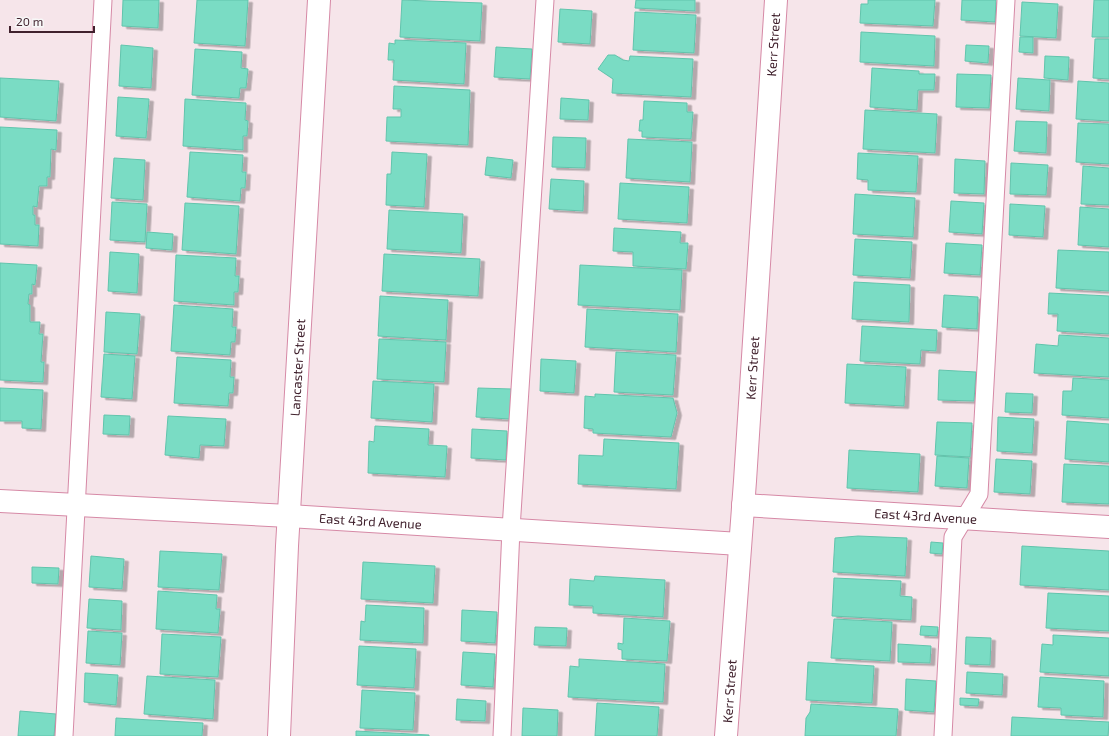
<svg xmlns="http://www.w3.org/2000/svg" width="1109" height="736" viewBox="0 0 1109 736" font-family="'Exo 2',sans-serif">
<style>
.building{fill:#7adcc4;stroke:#61c4ac;filter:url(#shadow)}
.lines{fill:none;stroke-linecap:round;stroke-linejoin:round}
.service-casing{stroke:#d689a6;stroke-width:19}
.minor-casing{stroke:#d689a6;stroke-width:24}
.service{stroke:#fff;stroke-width:17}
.minor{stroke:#fff;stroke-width:22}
.labels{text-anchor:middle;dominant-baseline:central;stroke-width:3;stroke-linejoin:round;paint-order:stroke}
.street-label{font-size:13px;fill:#40212d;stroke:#f7f7f7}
</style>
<defs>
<filter id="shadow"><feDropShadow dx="4.5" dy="2.5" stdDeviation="0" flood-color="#0004"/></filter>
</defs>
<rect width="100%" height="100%" fill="#f6e5ea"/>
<path class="building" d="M 123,0 L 159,0 L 158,28 L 122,26 Z
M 197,0 L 248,0 L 245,46 L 194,43 Z
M 402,0 L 482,3 L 480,41 L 400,37 Z
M 636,0 L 695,0 L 695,11 L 635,8 Z
M 868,0 L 935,0 L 933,26 L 860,23 L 861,4 L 868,4 Z
M 962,0 L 996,0 L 995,22 L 961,20 Z
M 1094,0 L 1109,0 L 1109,37 L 1092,37 Z
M 1022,2 L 1058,4 L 1056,38 L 1020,36 Z
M 560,9 L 592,11 L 590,44 L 558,42 Z
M 635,12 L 696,15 L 694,53 L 633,50 Z
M 861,32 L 935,36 L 934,66 L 860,62 Z
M 1020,37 L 1033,37 L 1033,53 L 1019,52 Z
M 1095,39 L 1109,39 L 1109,79 L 1093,78 Z
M 395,40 L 466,43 L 464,84 L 393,80 L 394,60 L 388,60 L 389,43 L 395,44 Z
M 121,45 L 153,48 L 151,88 L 119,86 Z
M 966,45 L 989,46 L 988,63 L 965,61 Z
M 496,47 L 532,49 L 530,79 L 494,77 Z
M 195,49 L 242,52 L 241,68 L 248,69 L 246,88 L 240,88 L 239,98 L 192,95 Z
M 608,55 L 615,55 L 623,60 L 629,61 L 630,56 L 693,59 L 691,97 L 612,93 L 613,79 L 598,69 Z
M 1045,56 L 1069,57 L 1068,80 L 1044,78 Z
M 872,68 L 919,71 L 919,74 L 935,74 L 934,90 L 918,90 L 917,110 L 870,107 Z
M 957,74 L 991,75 L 989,108 L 956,107 Z
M 0,78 L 59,81 L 56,121 L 0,117 Z
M 1018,78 L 1050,80 L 1049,111 L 1016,109 Z
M 1078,81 L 1109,83 L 1109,121 L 1076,119 Z
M 394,86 L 470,90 L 468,145 L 386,141 L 387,117 L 401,117 L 401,109 L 393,109 Z
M 118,97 L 149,99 L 146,138 L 116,136 Z
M 561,98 L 589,100 L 588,120 L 560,119 Z
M 185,99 L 246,103 L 245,120 L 248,121 L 247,136 L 243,136 L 243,150 L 183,146 Z
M 644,101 L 687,103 L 687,112 L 693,112 L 691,139 L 642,137 L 642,131 L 639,131 L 640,120 L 643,120 Z
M 865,110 L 937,114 L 935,153 L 863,149 Z
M 1016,121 L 1047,122 L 1046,153 L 1014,151 Z
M 1078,123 L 1109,124 L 1109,164 L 1076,162 Z
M 0,127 L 57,130 L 56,150 L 51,149 L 50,177 L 47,177 L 47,186 L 39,186 L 37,207 L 33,206 L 33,215 L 35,215 L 35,225 L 39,225 L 38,246 L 0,244 Z
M 553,137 L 586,138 L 585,168 L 552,167 Z
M 628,139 L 692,142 L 690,182 L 626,178 Z
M 190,152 L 243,155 L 242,172 L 246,172 L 245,188 L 241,188 L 240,201 L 187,197 Z
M 392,152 L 427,154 L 424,207 L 386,205 L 387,174 L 391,174 Z
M 858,153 L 918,156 L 916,192 L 868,190 L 868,180 L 857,179 Z
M 487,157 L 513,160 L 511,178 L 485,175 Z
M 114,158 L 145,160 L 143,200 L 111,198 Z
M 955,159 L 985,161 L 984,194 L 954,193 Z
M 1011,163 L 1048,165 L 1046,195 L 1010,194 Z
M 1083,166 L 1109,168 L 1109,205 L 1081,204 Z
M 551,179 L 584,181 L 583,211 L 549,209 Z
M 620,183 L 689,187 L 687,223 L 618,219 Z
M 855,194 L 915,198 L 913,237 L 853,234 Z
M 951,201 L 984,203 L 982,234 L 949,232 Z
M 112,202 L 147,204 L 145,242 L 110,240 Z
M 185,203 L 239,206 L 236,254 L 182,250 Z
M 1010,204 L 1045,206 L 1043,237 L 1009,235 Z
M 1080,207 L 1109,209 L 1109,247 L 1078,245 Z
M 389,210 L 463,214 L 461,253 L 387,249 Z
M 614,228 L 681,232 L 680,243 L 688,243 L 686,269 L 633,266 L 633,252 L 613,251 Z
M 147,232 L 173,234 L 172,250 L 146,248 Z
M 855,239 L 912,242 L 910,278 L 853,275 Z
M 946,243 L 982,245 L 980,275 L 944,273 Z
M 1058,250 L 1109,252 L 1109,291 L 1056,288 Z
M 110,252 L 139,254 L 137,293 L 108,291 Z
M 384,254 L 480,259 L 478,296 L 382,291 Z
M 176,255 L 236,258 L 235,276 L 239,276 L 238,292 L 234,292 L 234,305 L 174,301 Z
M 0,263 L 37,265 L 35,285 L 32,284 L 32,294 L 29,294 L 28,304 L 30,305 L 30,322 L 40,322 L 39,334 L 43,334 L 41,362 L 44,362 L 43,382 L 0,380 Z
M 580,265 L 682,270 L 680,310 L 578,305 Z
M 854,282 L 910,285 L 909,322 L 852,319 Z
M 1049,293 L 1109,296 L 1109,334 L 1057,331 L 1058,314 L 1048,314 Z
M 944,295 L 978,297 L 977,329 L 942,327 Z
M 380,296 L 448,300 L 446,340 L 378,336 Z
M 174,305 L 233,309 L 232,327 L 236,327 L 235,342 L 231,342 L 230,355 L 171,351 Z
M 587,309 L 678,314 L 676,352 L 585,347 Z
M 106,312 L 140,314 L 137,354 L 104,352 Z
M 862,326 L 937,330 L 936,351 L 921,350 L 920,364 L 860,361 Z
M 1059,335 L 1109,338 L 1109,377 L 1034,373 L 1036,344 L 1058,346 Z
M 379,339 L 446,342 L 444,382 L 377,379 Z
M 616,352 L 676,355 L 673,395 L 614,392 Z
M 104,354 L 135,356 L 132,399 L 101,397 Z
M 177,357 L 231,360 L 230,377 L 234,377 L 233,393 L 229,393 L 228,406 L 174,403 Z
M 541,359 L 576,361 L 574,393 L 540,391 Z
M 847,364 L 906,367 L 904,406 L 845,403 Z
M 939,370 L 976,372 L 974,401 L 938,400 Z
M 1073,378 L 1109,380 L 1109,418 L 1062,415 L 1063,391 L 1072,391 Z
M 373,381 L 434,384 L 432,422 L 371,418 Z
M 0,388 L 43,390 L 41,429 L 22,428 L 22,421 L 0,421 Z
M 478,388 L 512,389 L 510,419 L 476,417 Z
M 1006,393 L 1033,394 L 1032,413 L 1005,412 Z
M 595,394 L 673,398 L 677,413 L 671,437 L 593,433 L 593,429 L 584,428 L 585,396 L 595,397 Z
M 104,415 L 130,416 L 129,435 L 103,434 Z
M 168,416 L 226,419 L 224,446 L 200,445 L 199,458 L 165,455 Z
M 998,417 L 1034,419 L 1032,453 L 997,451 Z
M 1067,421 L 1109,424 L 1109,462 L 1065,459 Z
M 937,422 L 972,423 L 970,457 L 935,455 Z
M 375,426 L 429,429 L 428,445 L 447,446 L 445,477 L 368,473 L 369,441 L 374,442 Z
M 472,429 L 507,431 L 506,460 L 471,458 Z
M 604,439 L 679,443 L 676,489 L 578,484 L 579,455 L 603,456 Z
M 849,450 L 920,454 L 918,492 L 847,488 Z
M 937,456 L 969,458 L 967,488 L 935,486 Z
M 996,459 L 1032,461 L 1030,494 L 994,492 Z
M 1064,464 L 1109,466 L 1109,504 L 1062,502 Z
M 858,536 L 907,538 L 905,576 L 833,572 L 835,538 Z
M 931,542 L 943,543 L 942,554 L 930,553 Z
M 1022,546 L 1109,551 L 1109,590 L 1020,585 Z
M 160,551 L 222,554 L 219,590 L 158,587 Z
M 91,556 L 124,559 L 122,589 L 89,587 Z
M 363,562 L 435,566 L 433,603 L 361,599 Z
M 32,567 L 59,568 L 58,584 L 32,583 Z
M 595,576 L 665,580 L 663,617 L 593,613 L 593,606 L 569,605 L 570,579 L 594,581 Z
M 834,578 L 901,581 L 900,596 L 912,597 L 911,620 L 832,616 Z
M 158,591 L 217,595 L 216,609 L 220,609 L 218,633 L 156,629 Z
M 1048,593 L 1109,596 L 1109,631 L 1046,628 Z
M 89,599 L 122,601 L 121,630 L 87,628 Z
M 366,605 L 424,608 L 423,643 L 360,640 L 361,621 L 365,622 Z
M 462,610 L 497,612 L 495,643 L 461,641 Z
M 624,618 L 670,621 L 667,661 L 622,659 L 622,650 L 618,649 L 618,643 L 623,644 Z
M 834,619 L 892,622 L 890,661 L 831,658 Z
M 921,626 L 938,627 L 937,636 L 920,635 Z
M 535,627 L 567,628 L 566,646 L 534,645 Z
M 88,631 L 122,633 L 120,665 L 86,663 Z
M 162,634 L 221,637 L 218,677 L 160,674 Z
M 1053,635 L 1109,638 L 1109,676 L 1040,672 L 1042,644 L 1053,645 Z
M 966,637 L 991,638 L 990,665 L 965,664 Z
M 898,644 L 931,646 L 930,663 L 898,662 Z
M 359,646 L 416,649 L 414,688 L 357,685 Z
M 463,652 L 495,654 L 493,687 L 461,685 Z
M 579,659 L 665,664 L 663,702 L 568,697 L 570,666 L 579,667 Z
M 808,662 L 874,666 L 872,703 L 806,700 Z
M 967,672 L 1003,674 L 1002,695 L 966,693 Z
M 85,673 L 118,675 L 116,705 L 84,702 Z
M 147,676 L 215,680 L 213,719 L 144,714 Z
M 1040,677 L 1104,681 L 1103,717 L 1061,715 L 1061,708 L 1038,707 Z
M 906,679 L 936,681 L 934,712 L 905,710 Z
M 362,690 L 415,693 L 413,730 L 360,728 Z
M 960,698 L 979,699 L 978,706 L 960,705 Z
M 457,699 L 486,701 L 485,721 L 456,720 Z
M 597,703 L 659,707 L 657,736 L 595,736 Z
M 811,704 L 898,709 L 896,736 L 805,736 L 806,718 L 810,712 Z
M 523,708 L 558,710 L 557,736 L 522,736 Z
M 20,711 L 56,714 L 54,736 L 18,736 Z
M 1012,717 L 1109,722 L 1108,736 L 1011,736 Z
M 116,718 L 203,723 L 202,736 L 115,736 Z
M 356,731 L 429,735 L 429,736 L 356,736 Z"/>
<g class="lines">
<defs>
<path id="service" d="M 64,736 L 103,0
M 502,736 L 511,529 L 545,0
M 943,736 L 953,537 L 979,494 L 1006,0"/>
<g id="minor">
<path id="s1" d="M 0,501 L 289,516 L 740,544"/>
<path id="s2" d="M 743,505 L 1109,527"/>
<path id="s3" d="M 279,736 L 287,546 L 319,0"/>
<path id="s4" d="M 726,736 L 745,481 L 776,0"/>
</g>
</defs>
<use href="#service" class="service-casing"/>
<use href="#minor" class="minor-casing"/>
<use href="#service" class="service"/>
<use href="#minor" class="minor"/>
</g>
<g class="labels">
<g class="street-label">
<text stroke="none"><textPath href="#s4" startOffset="693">Kerr Street</textPath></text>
<text stroke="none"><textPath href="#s3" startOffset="369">Lancaster Street</textPath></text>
<text stroke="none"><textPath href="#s4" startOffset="369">Kerr Street</textPath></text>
<text stroke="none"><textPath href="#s2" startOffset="183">East 43rd Avenue</textPath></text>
<text stroke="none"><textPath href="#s1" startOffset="371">East 43rd Avenue</textPath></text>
<text stroke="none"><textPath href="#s4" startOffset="45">Kerr Street</textPath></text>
</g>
</g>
<path d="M10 26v6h84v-6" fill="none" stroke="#40212d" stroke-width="2"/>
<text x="16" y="26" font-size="12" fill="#40212d" stroke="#f7f7f7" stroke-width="3" paint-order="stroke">20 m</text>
</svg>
